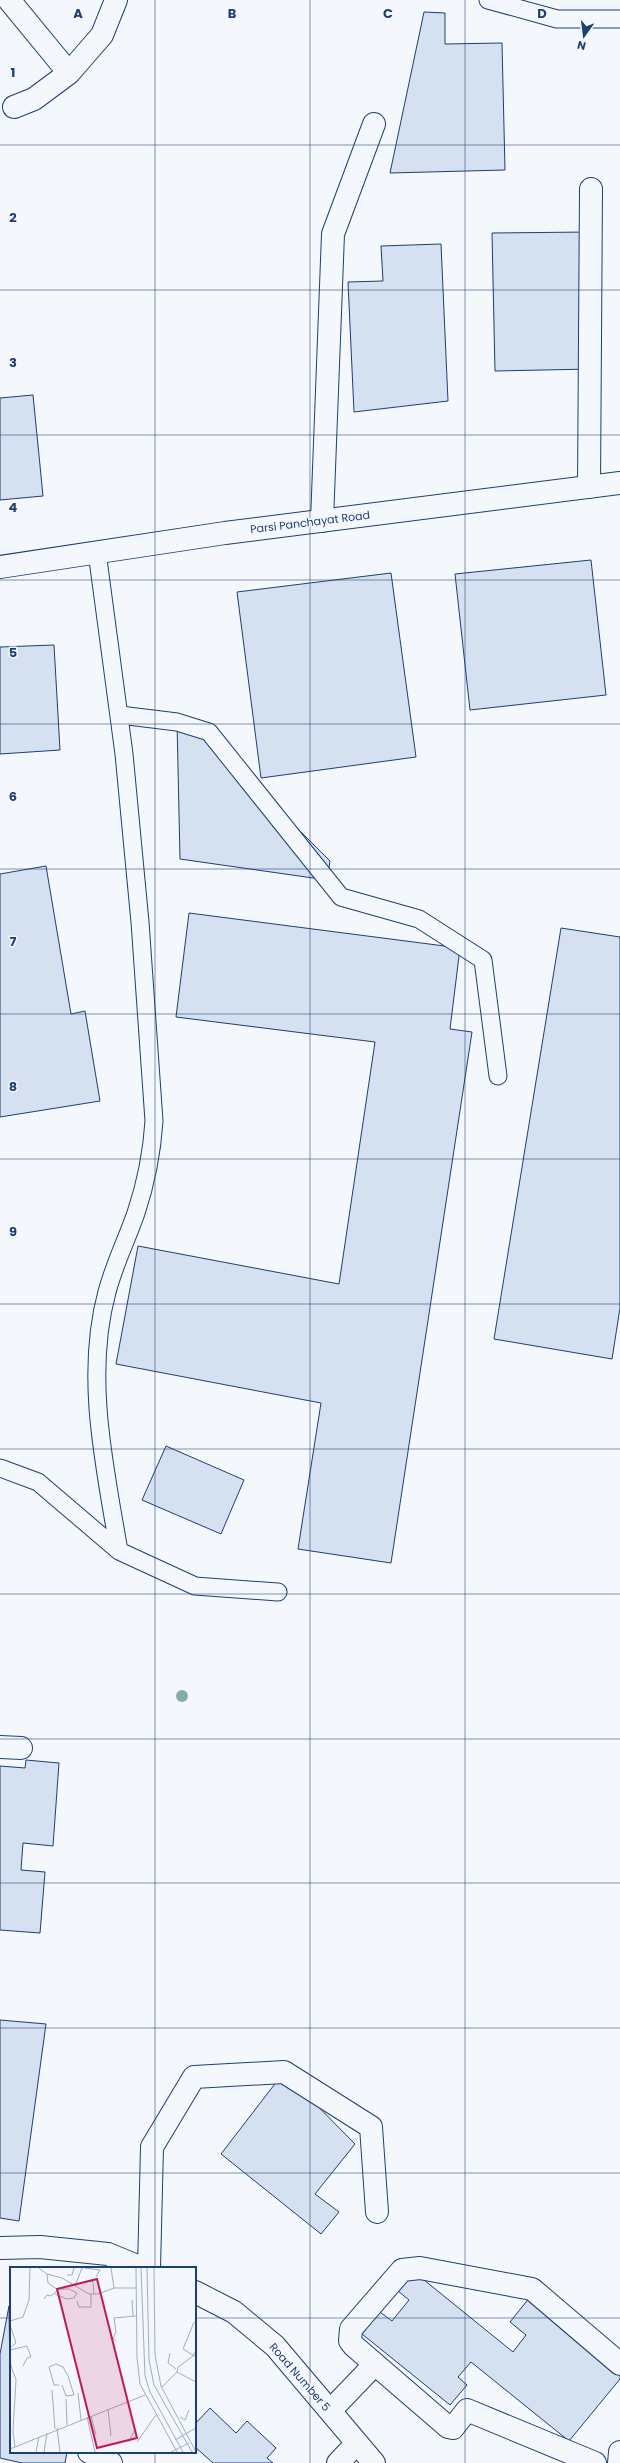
<svg xmlns="http://www.w3.org/2000/svg" width="620" height="2463" viewBox="0 0 620 2463" font-family="Poppins,sans-serif">
<style>
.building{fill:#d5e0f0;stroke:#1d3f73}
.lines{fill:none;stroke-linecap:round;stroke-linejoin:round}
.service-casing{stroke:#1d3f73;stroke-width:19}
.minor-casing{stroke:#1d3f73;stroke-width:24}
.tertiary-casing{stroke:#1d3f73;stroke-width:24}
.service{stroke:#f4f7fb;stroke-width:17}
.minor{stroke:#f4f7fb;stroke-width:22}
.tertiary{stroke:#f4f7fb;stroke-width:22}
.tree{fill:#86aba6}
.grid{fill:none;stroke:#1d3f73;stroke-width:1;stroke-opacity:0.55}
.labels{text-anchor:middle;dominant-baseline:central;stroke-width:3;stroke-linejoin:round;paint-order:stroke}
.street-label{font-size:11px;fill:#1d3f73;stroke:#f4f7fb}
.inset-road{fill:none;stroke:#9eadc5;stroke-width:1}
.view{fill:#c2185b;fill-opacity:0.15;stroke:#c2185b;stroke-width:2}
.inset-edge{fill:none;stroke:#1d3f73;stroke-width:2}
.grid-label{font-size:13px;text-anchor:middle;font-weight:bold;fill:#1d3f73;stroke:#f4f7fb;stroke-width:3;stroke-linejoin:round;paint-order:stroke}
</style>
<rect width="100%" height="100%" fill="#f4f7fb"/>
<path class="building" d="M 424,12 L 445,13 L 445,44 L 502,43 L 505,170 L 390,173 Z
M 589,232 L 592,369 L 495,371 L 492,233 Z
M 441,244 L 448,401 L 354,412 L 348,282 L 383,281 L 381,246 Z
M 33,395 L 43,496 L 0,500 L 0,398 Z
M 591,560 L 606,695 L 470,710 L 455,574 Z
M 391,573 L 416,757 L 261,778 L 237,592 Z
M 54,645 L 60,750 L 0,754 L 0,647 Z
M 188,719 L 330,861 L 327,880 L 180,859 L 177,722 Z
M 46,866 L 71,1014 L 85,1011 L 100,1101 L 0,1117 L 0,874 Z
M 189,913 L 460,948 L 450,1029 L 472,1032 L 391,1563 L 298,1549 L 321,1403 L 116,1364 L 138,1246 L 339,1284 L 375,1042 L 176,1017 Z
M 561,928 L 620,937 L 620,1308 L 612,1359 L 494,1339 Z
M 166,1446 L 244,1480 L 221,1534 L 142,1500 Z
M 26,1760 L 59,1763 L 53,1846 L 23,1843 L 21,1870 L 45,1872 L 40,1933 L 0,1930 L 0,1766 L 25,1768 Z
M 0,2020 L 46,2024 L 19,2221 L 0,2218 Z
M 284,2072 L 355,2144 L 315,2194 L 339,2212 L 321,2234 L 221,2154 Z
M 413,2271 L 513,2352 L 526,2335 L 510,2322 L 530,2297 L 620,2370 L 620,2379 L 569,2441 L 471,2362 L 458,2377 L 467,2385 L 450,2405 L 362,2334 L 380,2312 L 392,2321 L 409,2300 L 398,2291 Z
M 9,2306 L 11,2452 L 67,2452 L 65,2463 L 22,2463 L 0,2458 L 0,2354 Z
M 210,2408 L 236,2433 L 247,2421 L 276,2448 L 267,2458 L 273,2463 L 213,2463 L 195,2447 L 195,2424 Z"/>
<g class="lines">
<defs>
<path id="service" d="M 488,0 L 557,19 L 620,19
M 97,552 L 124,754 L 140,922 L 154,1121 C 152,1152 146,1183 136,1213 C 127,1239 114,1265 107,1292 C 84,1376 105,1468 119,1551
M 120,715 L 177,722 L 209,732 L 341,897 L 419,919 L 483,960 L 498,1076
M 0,1468 L 38,1482 L 119,1551 L 195,1586 L 278,1592"/>
<path id="minor" d="M 9,0 L 69,73
M 14,107 L 34,99 L 69,73 L 102,35 L 116,0
M 589,487 L 591,189
M 322,521 L 333,234 L 374,124
M 0,1747 L 21,1748
M 0,2248 L 40,2247 L 108,2254 L 142,2268
M 149,2268 L 152,2147 L 194,2077 L 284,2072 L 371,2127 L 377,2212
M 195,2292 L 234,2312 L 275,2346 L 374,2463
M 330,2411 L 375,2364
M 89,2452 L 111,2463
M 338,2463 L 357,2443
M 595,2463 L 467,2410 L 453,2428 L 448,2427 L 354,2346 L 350,2341 L 351,2329 L 402,2270 L 420,2268 L 532,2289 L 620,2364
M 619,2463 L 620,2452"/>
<path id="tertiary" d="M 0,567 L 225,533 L 620,483"/>
</defs>
<use href="#service" class="service-casing"/>
<use href="#minor" class="minor-casing"/>
<use href="#tertiary" class="tertiary-casing"/>
<use href="#service" class="service"/>
<use href="#minor" class="minor"/>
<use href="#tertiary" class="tertiary"/>
</g>
<circle class="tree" cx="182" cy="1696" r="6"/>
<path class="grid" d="M 155,0 L 155,2268M 310,0 L 310,2463M 465,0 L 465,2463M 0,145 L 620,145M 0,290 L 620,290M 0,435 L 620,435M 0,580 L 620,580M 0,724 L 620,724M 0,869 L 620,869M 0,1014 L 620,1014M 0,1159 L 620,1159M 0,1304 L 620,1304M 0,1449 L 620,1449M 0,1594 L 620,1594M 0,1739 L 620,1739M 0,1883 L 620,1883M 0,2028 L 620,2028M 0,2173 L 620,2173M 0,2318 L 11,2318M 195,2318 L 620,2318M 155,2452 L 155,2463"/>
<g class="labels">
<g class="street-label">
<text transform="translate(310 522) rotate(-7)">Parsi Panchayat Road</text>
<text transform="translate(300 2377) rotate(49)">Road Number 5</text>
</g>
</g>
<g transform="translate(10 2267)">
<rect width="186" height="186" fill="#f4f7fb"/>
<path class="inset-road" d="M 29,1 L 37,7 L 52,11 L 79,27 L 88,27 L 104,21 L 126,21M 75,1 L 90,3 L 86,10M 101,1 L 104,21M 126,1 L 127,91 L 130,117 L 167,185M 131,1 L 135,109 L 140,125 L 173,185M 137,1 L 139,93 L 144,118 L 182,185M 144,1 L 145,88 L 151,119 L 186,185M 57,8 L 62,8 L 64,1M 78,13 L 83,15 L 84,27M 65,19 L 72,1M 45,27 L 57,32 L 64,31 L 67,26 L 59,22 L 47,22M 34,32 L 37,28 L 41,29 L 48,23 L 38,16 L 37,7M 122,33 L 123,49M 67,34 L 69,40 L 81,40 L 81,27M 0,54 L 13,50 L 19,33 L 20,1M 184,55 L 173,82 L 186,90M 0,58 L 6,76 L 0,81M 106,74 L 103,71 L 106,65 L 104,51 L 126,49M 0,83 L 17,79 L 21,90 L 17,91 L 13,99M 160,86 L 158,96 L 166,102M 0,96 L 6,113 L 3,164 L 5,180M 167,105 L 168,100 L 183,89 L 186,83M 167,105 L 186,115M 49,118 L 44,118 L 39,100 L 46,97 L 53,100 L 58,109 L 64,128M 52,118 L 56,129 L 64,128M 152,120 L 167,105M 42,123 L 45,162M 68,126 L 71,153M 56,132 L 57,158M 98,142 L 101,169M 81,149 L 86,168M 77,150 L 85,185M 170,150 L 175,153 L 179,143M 47,161 L 50,185M 165,173 L 186,161M 119,175 L 124,164M 127,175 L 146,148M 0,182 L 135,128M 26,185 L 29,170M 34,185 L 37,166M 161,185 L 179,176"/>
<path class="view" d="M 87,12 L 127,171 L 87,181 L 47,22 Z"/>
<rect width="186" height="186" class="inset-edge"/>
</g>
<g class="grid-label">
<text x="78" y="18">A</text>
<text x="232" y="18">B</text>
<text x="388" y="18">C</text>
<text x="542" y="18">D</text>
<text x="13" y="77">1</text>
<text x="13" y="222">2</text>
<text x="13" y="367">3</text>
<text x="13" y="512">4</text>
<text x="13" y="657">5</text>
<text x="13" y="801">6</text>
<text x="13" y="946">7</text>
<text x="13" y="1091">8</text>
<text x="13" y="1236">9</text>
</g>
<g transform="translate(584 36) rotate(194)" stroke="#f4f7fb" stroke-width="3" paint-order="stroke">
<path d="M0-3L7 15L0 10L-7 15Z" fill="#1d3f73"/>
<text y="-6" font-size="11" font-weight="bold" text-anchor="middle" fill="#1d3f73">N</text>
</g>
</svg>
